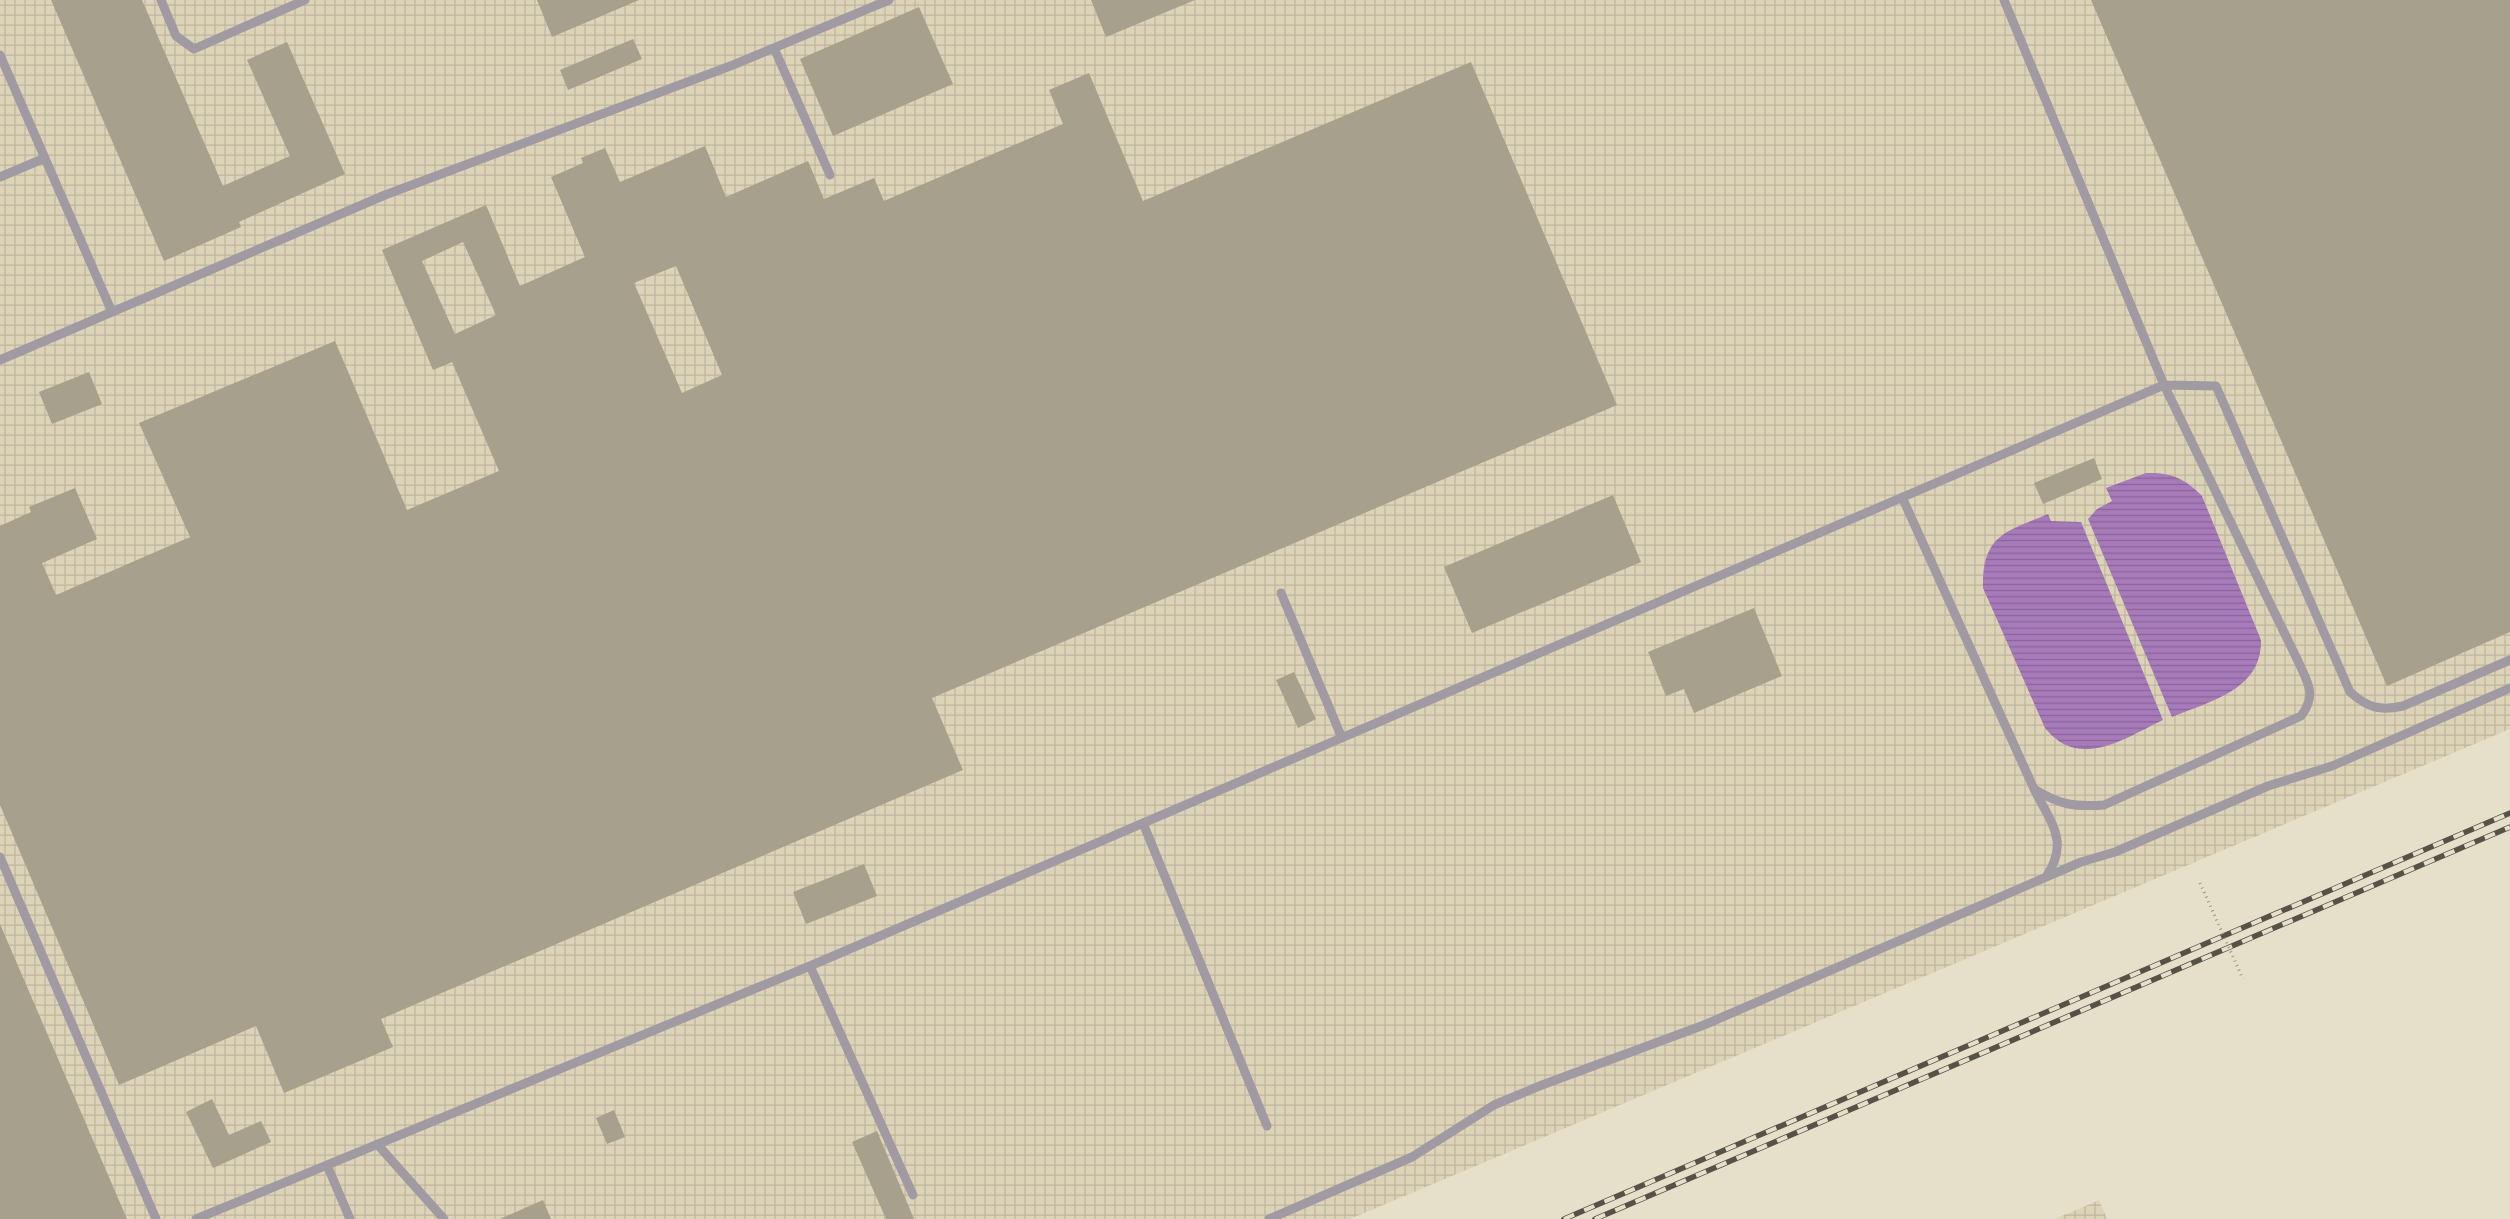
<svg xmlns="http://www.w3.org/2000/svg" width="2510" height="1219" viewBox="0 0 2510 1219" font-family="Mulish,sans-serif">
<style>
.industrial{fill:url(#industrial-grid)}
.water{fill:url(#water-rules)}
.building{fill:#a7a08c;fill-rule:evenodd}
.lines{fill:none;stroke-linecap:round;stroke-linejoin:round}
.lane{stroke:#a09aa2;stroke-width:9}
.rail-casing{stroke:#565247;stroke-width:5.5}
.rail{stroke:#e6dfca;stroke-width:4;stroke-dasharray:11;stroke-linecap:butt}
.path-bridge{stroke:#9a9585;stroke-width:3;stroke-dasharray:1 4;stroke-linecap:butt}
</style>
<defs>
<pattern id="industrial-grid" width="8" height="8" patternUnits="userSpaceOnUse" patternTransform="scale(1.25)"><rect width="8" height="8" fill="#ddd4b8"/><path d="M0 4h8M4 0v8" fill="none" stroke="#beb69e"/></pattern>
<pattern id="water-rules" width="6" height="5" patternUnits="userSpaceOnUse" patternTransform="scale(1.25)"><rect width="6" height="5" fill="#a77aba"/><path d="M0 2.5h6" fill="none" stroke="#886497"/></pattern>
</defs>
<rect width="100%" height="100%" fill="#e6dfca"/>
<path class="industrial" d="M 0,0 L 2510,0 L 2510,729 L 1350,1219 L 0,1219 Z
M 2099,1200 L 2107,1219 L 2055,1219 Z"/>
<path class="water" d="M 2146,473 C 2170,472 2185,478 2202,496 L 2261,640 C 2262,690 2210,701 2172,717 L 2088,519 L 2097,509 L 2112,501 L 2106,488 Z
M 2048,514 L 2051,521 L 2081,522 L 2163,720 C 2125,738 2079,771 2045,728 L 1983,588 C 1982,535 2005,532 2048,514 Z"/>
<path class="building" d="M 51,0 L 142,0 L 223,186 L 290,156 L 247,60 L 287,42 L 345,174 L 239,222 L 241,227 L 164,261 Z
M 537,0 L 639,0 L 552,37 Z
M 1091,0 L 1195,0 L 1106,37 Z
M 2091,0 L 2510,0 L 2510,632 L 2387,686 Z
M 919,7 L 953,84 L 833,136 L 800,59 Z
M 633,39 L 642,59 L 568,90 L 560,70 Z
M 1471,62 L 1617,405 L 932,698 L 963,770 L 381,1019 L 393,1047 L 284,1093 L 256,1026 L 119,1085 L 0,805 L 0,526 L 31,512 L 29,507 L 75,488 L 97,539 L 42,563 L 56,595 L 190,537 L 139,423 L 335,341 L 407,510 L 499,471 L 452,362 L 433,370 L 382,250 L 486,205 L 520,286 L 585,257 L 551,177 L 583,163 L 581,158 L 605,148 L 620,182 L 705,146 L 726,197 L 808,161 L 824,199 L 874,178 L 884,201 L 1063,124 L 1049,90 L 1089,73 L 1143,201 ZM 463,242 L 496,315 L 455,334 L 422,261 ZM 676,266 L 722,375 L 682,393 L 634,283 Z
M 89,372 L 102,404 L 52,424 L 39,392 Z
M 2094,458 L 2102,479 L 2043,504 L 2034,483 Z
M 1613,495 L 1641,562 L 1472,633 L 1444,567 Z
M 1754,608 L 1782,676 L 1694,713 L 1684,689 L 1666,696 L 1648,652 Z
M 1294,672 L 1316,719 L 1298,728 L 1276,680 Z
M 864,864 L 877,896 L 806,924 L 793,892 Z
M 0,924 L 127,1219 L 0,1219 Z
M 212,1099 L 229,1135 L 261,1121 L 271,1142 L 213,1168 L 186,1112 Z
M 614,1110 L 625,1137 L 607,1144 L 596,1118 Z
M 877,1131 L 914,1219 L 886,1219 L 852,1142 Z
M 543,1200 L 551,1219 L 500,1219 Z"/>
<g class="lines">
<path class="lane" d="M 161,0 L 176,36 L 194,49 L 305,0
M 774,48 L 830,175
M 0,55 L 112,312
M 0,177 L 45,158
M 0,360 L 385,195 L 733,65 L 889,0
M 1902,497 L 2034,789 C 2060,805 2074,807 2104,805 L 2301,716 C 2317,695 2308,683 2298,661 L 2164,385 L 2004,0
M 1281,593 L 1342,738
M 2034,789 C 2051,823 2070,842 2046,877
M 1143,823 L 1267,1126
M 0,857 L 156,1219
M 810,966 L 913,1195
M 377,1144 L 444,1219
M 327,1165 L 350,1219
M 196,1219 L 810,966 L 2164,385 L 2216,386 L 2350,692 C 2368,708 2380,711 2403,706 L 2510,660
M 1269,1219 L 1412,1157 L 1494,1105 L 1542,1085 L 1704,1025 L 2081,862 L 2115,852 L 2268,786 L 2332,766 L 2510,688"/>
<defs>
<path id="rail" d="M 1564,1219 L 2510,813
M 1595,1219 L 2510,827"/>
</defs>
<use href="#rail" class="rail-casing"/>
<use href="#rail" class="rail"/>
<path class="path-bridge" d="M 2200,883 L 2243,979"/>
</g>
</svg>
